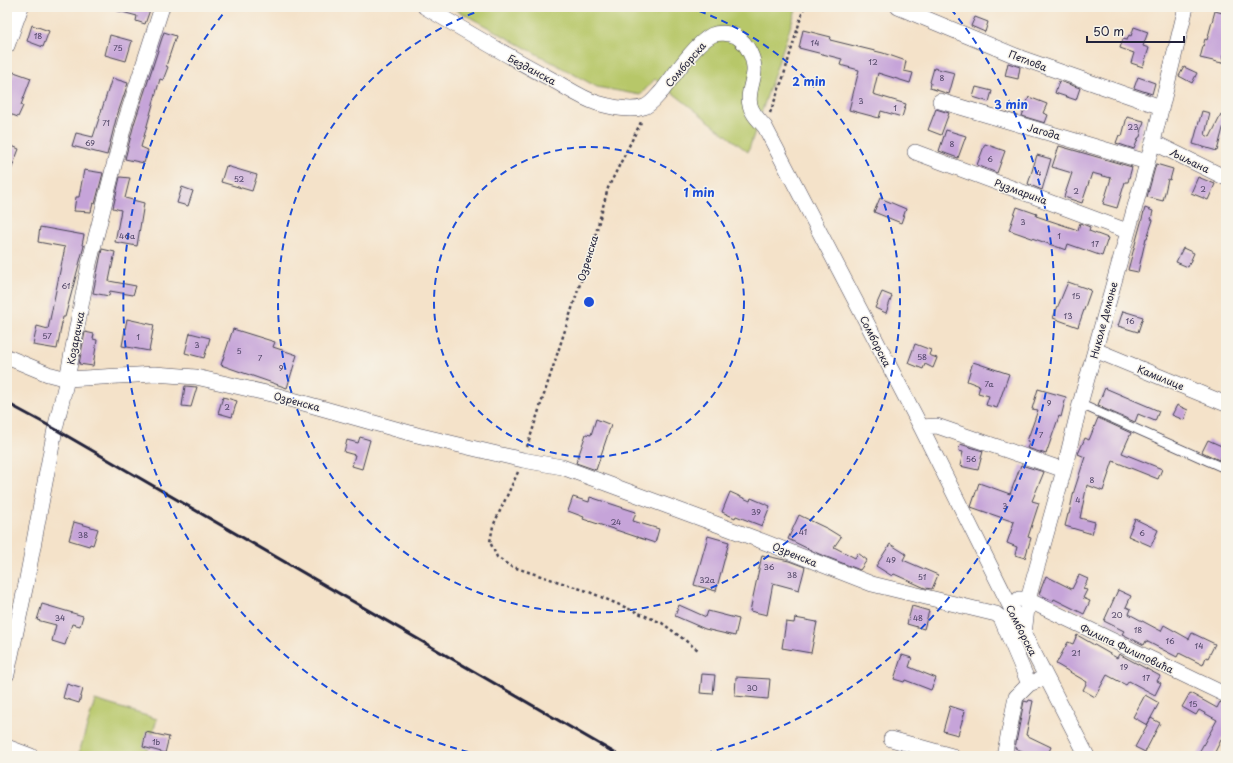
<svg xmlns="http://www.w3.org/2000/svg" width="1233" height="763" viewBox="0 0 1233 763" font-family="'Playpen Sans',sans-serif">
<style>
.green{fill:#b7c769;stroke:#6c7452}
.building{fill:#c6a4d9}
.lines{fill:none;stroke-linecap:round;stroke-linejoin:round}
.lane-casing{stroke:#423f50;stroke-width:10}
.street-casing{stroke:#423f50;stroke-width:16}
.path{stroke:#423f50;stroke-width:2.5;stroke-dasharray:3 3;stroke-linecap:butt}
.lane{stroke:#fff;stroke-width:8}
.street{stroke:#fff;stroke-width:15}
.rail{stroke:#22223b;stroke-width:3}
.ring{fill:none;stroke:#1d4ed8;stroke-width:2;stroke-dasharray:7 5}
.labels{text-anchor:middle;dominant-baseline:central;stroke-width:3;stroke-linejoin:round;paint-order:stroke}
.number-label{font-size:8px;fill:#4b4262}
.street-label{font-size:10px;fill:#22223b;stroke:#f7f3e8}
.centre{fill:#1d4ed8;stroke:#f7f3e8;stroke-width:2}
.ring-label{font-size:12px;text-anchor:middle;font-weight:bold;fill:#1d4ed8;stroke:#f7f3e8;stroke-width:3;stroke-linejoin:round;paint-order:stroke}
</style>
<rect width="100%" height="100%" fill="#f7f3e8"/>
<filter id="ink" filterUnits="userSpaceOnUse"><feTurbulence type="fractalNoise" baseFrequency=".025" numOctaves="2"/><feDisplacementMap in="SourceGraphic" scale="8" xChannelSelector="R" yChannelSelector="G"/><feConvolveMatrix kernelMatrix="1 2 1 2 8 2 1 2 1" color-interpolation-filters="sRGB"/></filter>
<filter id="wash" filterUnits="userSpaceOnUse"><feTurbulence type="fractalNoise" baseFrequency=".012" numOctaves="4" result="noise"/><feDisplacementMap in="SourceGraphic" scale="16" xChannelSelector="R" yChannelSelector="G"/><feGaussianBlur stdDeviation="0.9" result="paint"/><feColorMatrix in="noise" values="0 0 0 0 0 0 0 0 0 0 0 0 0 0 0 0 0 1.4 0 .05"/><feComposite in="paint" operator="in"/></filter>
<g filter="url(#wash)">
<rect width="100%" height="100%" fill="#f4e2c9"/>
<path class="green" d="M 451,7 L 797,7 L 748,152 L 655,79 L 640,95 L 597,87 Z
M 95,700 L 157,719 L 146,756 L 78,756 Z"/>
<g id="blocks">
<path class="building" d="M 115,7 L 151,7 L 145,24 L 136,21 L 137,16 L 115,10 Z
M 1215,11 L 1226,14 L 1226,46 L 1222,63 L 1200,58 L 1205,39 L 1207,40 Z
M 975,17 L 988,22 L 985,32 L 971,26 Z
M 32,25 L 49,31 L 43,47 L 27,41 Z
M 1134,27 L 1148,32 L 1143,46 L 1149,48 L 1143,67 L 1131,63 L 1134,53 L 1120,48 L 1123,39 L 1127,40 L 1129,35 L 1131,36 Z
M 803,30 L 831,37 L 830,40 L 883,53 L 906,61 L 904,71 L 913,73 L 910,83 L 878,73 L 873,94 L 906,104 L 902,117 L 881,111 L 879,118 L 849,110 L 859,70 L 840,65 L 842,59 L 799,48 Z
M 164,32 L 176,36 L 166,66 L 168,67 L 163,80 L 160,79 L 141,147 L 148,150 L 144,163 L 125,159 L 134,124 Z
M 110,35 L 132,41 L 126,61 L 105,55 Z
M 1008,63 L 1020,67 L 1018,79 L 1005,76 Z
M 1184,67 L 1197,73 L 1192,83 L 1179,76 Z
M 934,68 L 955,73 L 949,94 L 930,88 L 931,83 L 930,82 Z
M 14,72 L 31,78 L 21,105 L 23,106 L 18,117 L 7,113 L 7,89 Z
M 1138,77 L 1155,83 L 1152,94 L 1134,88 Z
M 112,78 L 128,83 L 116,119 L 107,155 L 72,146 L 76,133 L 93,137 Z
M 1059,81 L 1080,88 L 1076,100 L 1055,93 Z
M 976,87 L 992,91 L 989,102 L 973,97 Z
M 1029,97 L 1047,104 L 1043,113 L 1048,115 L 1045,123 L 1022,116 Z
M 936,109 L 949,113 L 941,135 L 928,130 Z
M 1202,111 L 1210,113 L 1205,135 L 1210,137 L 1221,115 L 1226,117 L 1217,151 L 1193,144 Z
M 1127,117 L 1144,121 L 1140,137 L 1139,137 L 1134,149 L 1116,143 L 1119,135 L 1122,136 Z
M 946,130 L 966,136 L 958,158 L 939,151 Z
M 7,144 L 19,149 L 8,178 L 7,178 Z
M 985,144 L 1005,151 L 997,173 L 977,165 Z
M 1059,146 L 1132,167 L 1128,182 L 1125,182 L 1117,208 L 1103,204 L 1111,178 L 1092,173 L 1082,203 L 1064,197 L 1072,173 L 1052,167 Z
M 1037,155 L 1051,159 L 1042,190 L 1028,184 Z
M 1156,164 L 1173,169 L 1170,180 L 1168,179 L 1163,201 L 1147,197 Z
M 226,166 L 257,175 L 252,191 L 221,182 Z
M 84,170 L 103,173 L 95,204 L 93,203 L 91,212 L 74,211 L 76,197 L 79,197 Z
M 120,177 L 130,178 L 125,198 L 144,203 L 137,246 L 115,242 L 121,210 L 113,208 Z
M 1198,177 L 1215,184 L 1208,200 L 1191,193 Z
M 182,187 L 193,191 L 188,206 L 177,203 Z
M 880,198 L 906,209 L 901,223 L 874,212 Z
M 1017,207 L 1037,214 L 1036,216 L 1078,230 L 1080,223 L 1090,227 L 1089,231 L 1108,238 L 1102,256 L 1068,244 L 1066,250 L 1009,230 Z
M 1145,208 L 1153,211 L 1151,219 L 1153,220 L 1147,238 L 1146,238 L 1138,272 L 1128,270 Z
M 40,227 L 84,235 L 82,245 L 84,246 L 65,317 L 63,317 L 57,349 L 33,345 L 37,326 L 48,329 L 65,247 L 38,242 Z
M 1183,248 L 1194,253 L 1188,267 L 1176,262 Z
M 102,249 L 115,252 L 109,281 L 136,286 L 133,295 L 110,291 L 109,296 L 93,293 Z
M 1068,282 L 1091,290 L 1078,327 L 1053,318 Z
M 882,292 L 892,296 L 886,313 L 875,308 Z
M 1123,311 L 1143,317 L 1138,332 L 1118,326 Z
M 127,319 L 154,325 L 149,351 L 122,346 Z
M 233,329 L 275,342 L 273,347 L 297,355 L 287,388 L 221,365 Z
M 85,332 L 94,334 L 93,339 L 97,340 L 93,366 L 79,364 Z
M 190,333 L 210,338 L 204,358 L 185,353 Z
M 915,344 L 931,350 L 929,355 L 937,358 L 933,368 L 925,364 L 923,369 L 908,363 Z
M 973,362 L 1009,374 L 997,408 L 986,405 L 989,396 L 978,393 L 980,386 L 967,381 Z
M 185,386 L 197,387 L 191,407 L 182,406 Z
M 1105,388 L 1159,411 L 1155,421 L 1138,414 L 1135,422 L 1102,408 L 1103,407 L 1098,405 Z
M 1038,389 L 1066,397 L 1061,417 L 1059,416 L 1046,454 L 1027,448 L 1030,442 L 1027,441 L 1038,410 L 1032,409 Z
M 223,397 L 237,401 L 232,417 L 218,413 Z
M 1177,405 L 1188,410 L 1184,420 L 1172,415 Z
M 1098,418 L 1131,433 L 1122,453 L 1162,469 L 1158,479 L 1113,461 L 1103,491 L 1087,485 L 1080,518 L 1095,522 L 1092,534 L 1065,526 L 1068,514 L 1069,514 L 1074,491 L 1085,457 L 1078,454 L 1085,438 L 1089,440 Z
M 596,419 L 611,425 L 596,470 L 576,463 L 586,434 L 591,435 Z
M 360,437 L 370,440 L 362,469 L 352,466 L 355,455 L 344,452 L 347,440 L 358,443 Z
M 1208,440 L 1226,448 L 1226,459 L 1221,457 L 1219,460 L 1202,452 Z
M 960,444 L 983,451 L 978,470 L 960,466 L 963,452 L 959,451 Z
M 1021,465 L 1044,472 L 1032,501 L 1039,503 L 1028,537 L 1031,538 L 1025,558 L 1015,555 L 1017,547 L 1007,543 L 1014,522 L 971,507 L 979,483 L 1010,494 Z
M 730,492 L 750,501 L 751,498 L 770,506 L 762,526 L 736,516 L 735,518 L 722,512 Z
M 573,497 L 589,502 L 590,497 L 636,512 L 633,521 L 659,529 L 655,543 L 583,519 L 584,517 L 568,511 Z
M 799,515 L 828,529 L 841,537 L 834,547 L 855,558 L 858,553 L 867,560 L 860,570 L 819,554 L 788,539 Z
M 1135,519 L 1158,530 L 1151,546 L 1128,536 Z
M 74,522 L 98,529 L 93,545 L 90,544 L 89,546 L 69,540 Z
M 708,536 L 729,542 L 716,591 L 694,585 Z
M 890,544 L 906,554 L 903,560 L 938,575 L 932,589 L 925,588 L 894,574 L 892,576 L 876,566 Z
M 762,555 L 789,561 L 805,567 L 799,590 L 773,583 L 767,615 L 750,611 Z
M 1079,575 L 1088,579 L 1083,589 L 1087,590 L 1083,598 L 1090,601 L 1084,614 L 1054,599 L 1053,601 L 1039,594 L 1046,576 L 1072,589 Z
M 1118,590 L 1131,596 L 1126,607 L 1131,609 L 1129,614 L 1161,631 L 1164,625 L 1189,639 L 1192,633 L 1215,644 L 1208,658 L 1206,657 L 1203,665 L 1179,653 L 1177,657 L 1146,641 L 1144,645 L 1122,634 L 1124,631 L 1104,621 Z
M 42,604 L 83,616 L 80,626 L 72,624 L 65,645 L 52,641 L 56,625 L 37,620 Z
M 679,605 L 706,617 L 708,611 L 739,619 L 735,636 L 705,629 L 675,616 Z
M 912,606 L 929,611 L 924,629 L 907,624 Z
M 795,618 L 817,622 L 811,653 L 782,648 L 786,622 L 794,623 Z
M 1077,635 L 1117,658 L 1119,654 L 1160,676 L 1157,681 L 1161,683 L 1155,695 L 1129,681 L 1126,685 L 1107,675 L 1095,697 L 1083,690 L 1087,682 L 1056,664 L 1068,642 L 1073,644 Z
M 902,655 L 912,658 L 909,667 L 936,678 L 931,690 L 905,680 L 904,682 L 894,679 Z
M 702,674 L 715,675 L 713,694 L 700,693 Z
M 736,677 L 770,679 L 768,699 L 735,696 Z
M 67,684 L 83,689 L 79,703 L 63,698 Z
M 1190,693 L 1217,708 L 1220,702 L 1226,704 L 1226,740 L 1222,738 L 1213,756 L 1197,756 L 1217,720 L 1199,710 L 1196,715 L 1182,707 Z
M 1145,695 L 1159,703 L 1147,725 L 1133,717 Z
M 1029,700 L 1033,701 L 1026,735 L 1051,747 L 1047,756 L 1033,756 L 1015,748 L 1024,701 L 1028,702 Z
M 950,706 L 965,711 L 958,735 L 943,731 Z
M 1151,718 L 1160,723 L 1145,752 L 1135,747 Z
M 146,732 L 169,737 L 165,753 L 143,747 Z"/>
</g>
</g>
<g filter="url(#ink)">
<use href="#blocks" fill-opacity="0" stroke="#423f50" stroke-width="1"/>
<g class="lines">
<defs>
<path id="lane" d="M 1080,404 L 1226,469"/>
<path id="street" d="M 425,7 C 467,32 508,56 551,79 C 566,87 581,98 597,103 C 611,107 630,112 644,107 C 651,105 657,96 662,91 C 674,75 695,44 712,35 C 719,32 729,33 736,36 C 747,43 755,59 754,72 C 753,83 747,94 750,105 C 752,114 759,120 765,127 L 921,427 L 1024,634 L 1087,756
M 898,7 L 1021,58 L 1161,107
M 7,46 L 21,7
M 940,101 L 1147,162
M 1153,142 L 1226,178
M 915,152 L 1127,231
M 1095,350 L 1226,404
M 7,357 L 48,374 L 67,379 L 154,374 L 196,377 L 275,395 L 417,435 L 523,460 L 562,467 L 754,538 L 872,584 L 996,614 L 1001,618 L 1029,684
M 921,427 L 937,426 L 1064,470
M 1019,599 L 1028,600 L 1226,695
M 1024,634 L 1028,600 L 1032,585 L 1064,470 L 1080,404 L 1153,142 L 1186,7
M 7,674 L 26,584 L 55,429 L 67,379 L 89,264 L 125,122 L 162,7
M 891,739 L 952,756
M 7,747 L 31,756
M 1004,756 L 1016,697 L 1029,684 L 1039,680"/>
</defs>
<use href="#lane" class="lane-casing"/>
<use href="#street" class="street-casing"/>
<path class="path" d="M 770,113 L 783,78 L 804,7
M 527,447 L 593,244 L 608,188 L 641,122
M 518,472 L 493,526 L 490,542 L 497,557 L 510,566 L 587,591 L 662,623 L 698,650"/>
<use href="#lane" class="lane"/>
<use href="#street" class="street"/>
<path class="rail" d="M 7,403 L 55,429 L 620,756"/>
</g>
</g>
<g class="ring">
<circle cx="589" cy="302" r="155"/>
<path d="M688 7A311 311 0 1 1 490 7"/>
<path d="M480 755A466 466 0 0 1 227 9M951 9A466 466 0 0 1 698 755"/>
</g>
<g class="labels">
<g class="number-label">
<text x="38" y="36">18</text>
<text x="815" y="43">14</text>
<text x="118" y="48">75</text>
<text x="873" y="62">12</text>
<text x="942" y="78">8</text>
<text x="861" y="101">3</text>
<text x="895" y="108">1</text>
<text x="106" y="123">71</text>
<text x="1133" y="127">23</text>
<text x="90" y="143">69</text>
<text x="952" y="144">8</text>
<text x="990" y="159">6</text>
<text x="1039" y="173">4</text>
<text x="239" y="179">52</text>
<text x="1203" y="189">2</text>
<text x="1076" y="191">2</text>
<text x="1023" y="222">3</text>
<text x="127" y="236">46a</text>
<text x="1059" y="236">1</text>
<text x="1095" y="244">17</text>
<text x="66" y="286">61</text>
<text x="1076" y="296">15</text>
<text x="1068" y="316">13</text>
<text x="1130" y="321">16</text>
<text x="47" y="336">57</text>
<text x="138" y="337">1</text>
<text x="197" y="345">3</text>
<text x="239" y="351">5</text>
<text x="922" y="357">58</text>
<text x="260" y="358">7</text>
<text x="281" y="368">9</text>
<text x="989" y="384">7a</text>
<text x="1049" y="403">9</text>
<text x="227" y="407">2</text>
<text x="1041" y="435">7</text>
<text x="971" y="459">56</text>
<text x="1092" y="480">8</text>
<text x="1078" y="500">4</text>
<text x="1005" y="506">3</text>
<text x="756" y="512">39</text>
<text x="616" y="522">24</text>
<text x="803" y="532">41</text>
<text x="1142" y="533">6</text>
<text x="83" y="535">38</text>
<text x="891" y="560">49</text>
<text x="769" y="567">36</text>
<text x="792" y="575">38</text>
<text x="922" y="577">51</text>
<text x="707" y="580">32a</text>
<text x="1117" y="615">20</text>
<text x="60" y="618">34</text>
<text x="918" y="618">48</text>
<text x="1138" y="630">18</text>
<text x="1170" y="641">16</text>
<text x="1199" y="646">14</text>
<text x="1076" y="653">21</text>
<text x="1124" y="667">19</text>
<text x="1146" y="678">17</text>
<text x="752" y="688">30</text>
<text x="1193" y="704">15</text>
<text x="156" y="742">1b</text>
</g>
<g class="street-label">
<text transform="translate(1028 60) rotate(21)">Петлова</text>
<text transform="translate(685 64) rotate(-49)">Сомборска</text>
<text transform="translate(532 69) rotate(28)">Безданска</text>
<text transform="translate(1044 131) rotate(16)">Јагода</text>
<text transform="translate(1190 160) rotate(26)">Љиљана</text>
<text transform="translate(1021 191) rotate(20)">Рузмарина</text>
<text transform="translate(587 258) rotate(-73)">Озренска</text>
<text transform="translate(1103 320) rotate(-75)">Николе Демоње</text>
<text transform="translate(75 338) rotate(-79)">Козарачка</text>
<text transform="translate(876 341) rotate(63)">Сомборска</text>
<text transform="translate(1161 377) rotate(22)">Камилице</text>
<text transform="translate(297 401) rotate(15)">Озренска</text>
<text transform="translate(795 554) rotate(22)">Озренска</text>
<text transform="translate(1022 630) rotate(63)">Сомборска</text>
<text transform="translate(1127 648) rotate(25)">Филипа Филиповића</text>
</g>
</g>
<circle cx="589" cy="302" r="6" class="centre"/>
<g class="ring-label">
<text x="809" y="86">2 min</text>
<text x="1011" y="109">3 min</text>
<text x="699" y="197">1 min</text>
</g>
<rect width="1233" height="763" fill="none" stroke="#f7f3e8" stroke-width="24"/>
<path d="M1087 36v6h97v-6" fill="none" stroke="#22223b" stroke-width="2"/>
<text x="1093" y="36" font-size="12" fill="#22223b" stroke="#f7f3e8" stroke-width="3" paint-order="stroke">50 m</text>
</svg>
